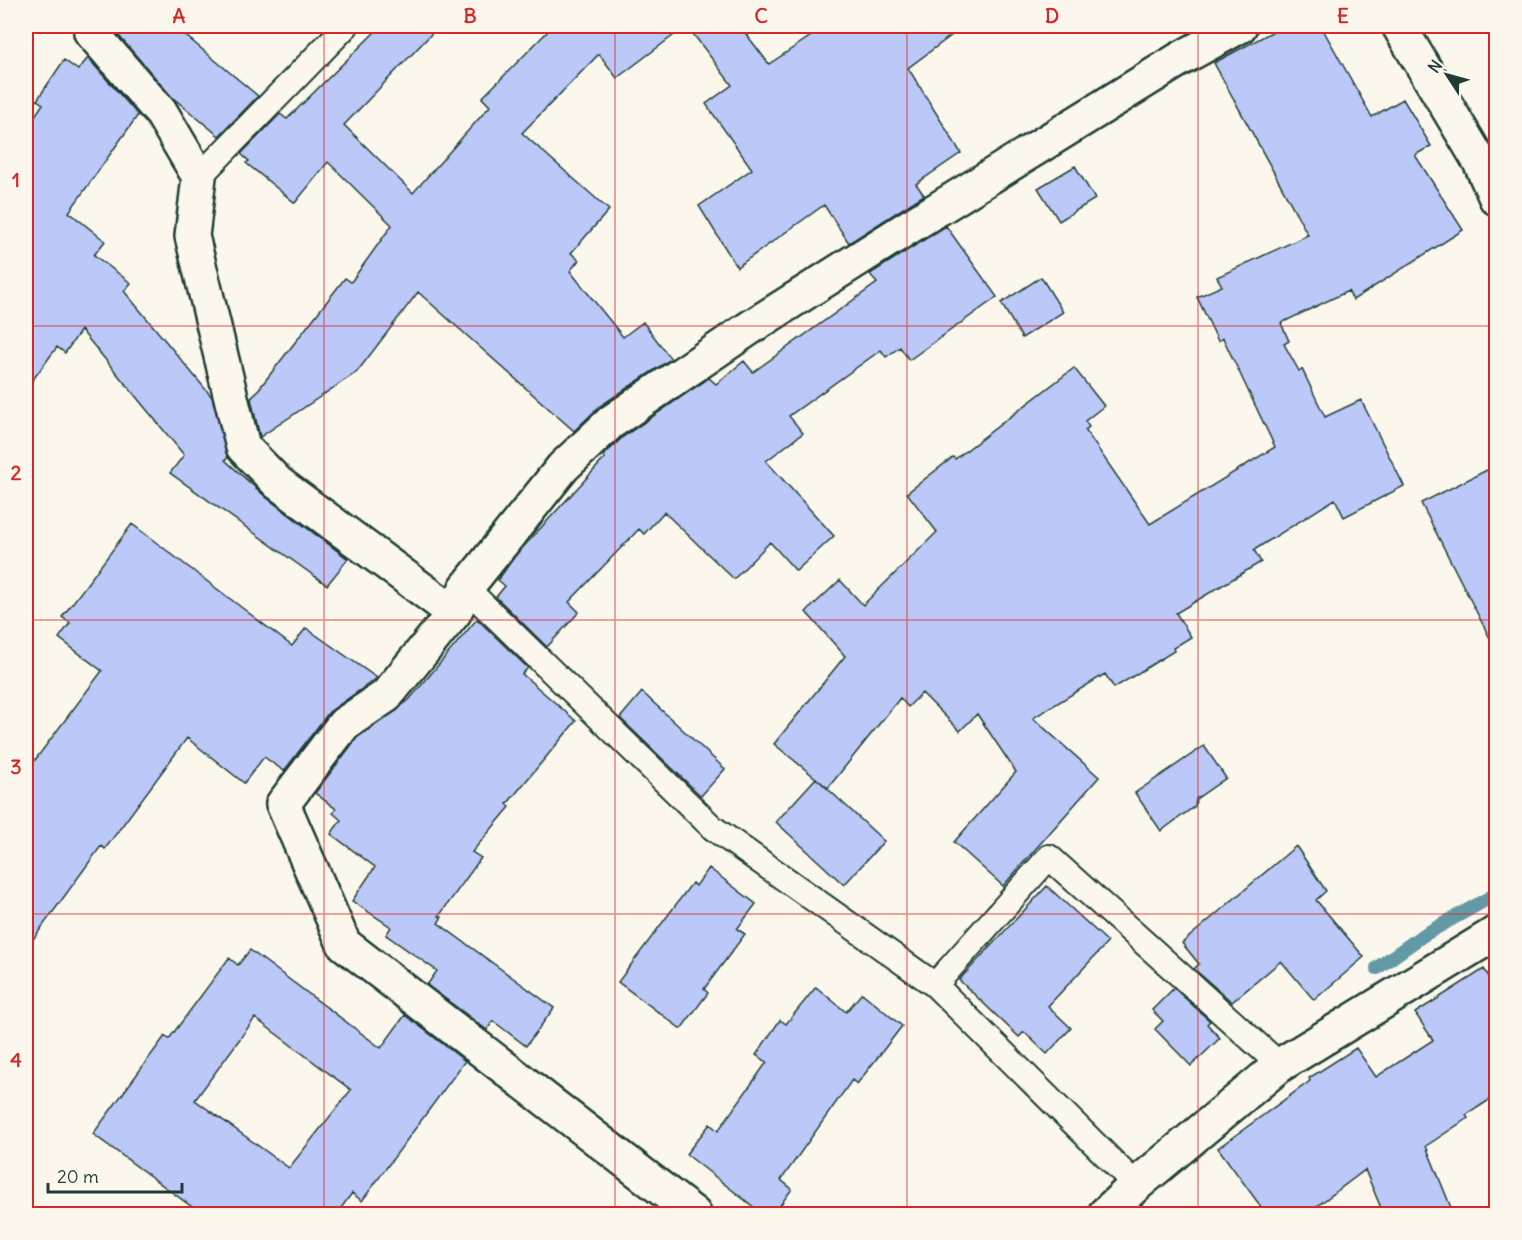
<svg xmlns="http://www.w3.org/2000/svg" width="1522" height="1240" viewBox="0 0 1522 1240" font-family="Delius,sans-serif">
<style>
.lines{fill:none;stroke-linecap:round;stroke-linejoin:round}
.stream{stroke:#6398a5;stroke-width:14}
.building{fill:#bbc8f8;stroke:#1f3d34;stroke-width:1.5;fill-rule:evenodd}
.lane-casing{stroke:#1f3d34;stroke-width:28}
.street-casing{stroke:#1f3d34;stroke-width:38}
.secondary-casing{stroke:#1f3d34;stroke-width:38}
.lane{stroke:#fbf7ec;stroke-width:24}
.street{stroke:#fbf7ec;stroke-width:33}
.secondary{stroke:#fbf7ec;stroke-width:33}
.grid{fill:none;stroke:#d62828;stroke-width:1.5;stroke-opacity:0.55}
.neatline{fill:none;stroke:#d62828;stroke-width:2}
.grid-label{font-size:20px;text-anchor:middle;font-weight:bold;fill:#d62828}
</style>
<rect width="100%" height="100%" fill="#fbf7ec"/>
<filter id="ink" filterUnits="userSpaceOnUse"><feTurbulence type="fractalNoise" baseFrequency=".0167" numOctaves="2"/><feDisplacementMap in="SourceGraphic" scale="12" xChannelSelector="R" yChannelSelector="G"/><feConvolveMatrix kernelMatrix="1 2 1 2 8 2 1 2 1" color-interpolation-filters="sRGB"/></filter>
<g filter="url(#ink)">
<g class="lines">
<path class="stream" d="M 1377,968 L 1422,936 L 1496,894"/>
</g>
<path class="building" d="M 115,26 L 174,26 L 258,96 L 219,136 L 172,97 L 112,28 Z
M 381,26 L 439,26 L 344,125 L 413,193 L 490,106 L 482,98 L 553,26 L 686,26 L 617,78 L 599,54 L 522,133 L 609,210 L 571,253 L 579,260 L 570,271 L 623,337 L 643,322 L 671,359 L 600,406 L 574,431 L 418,292 L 357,372 L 260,437 L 251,399 L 345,278 L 351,282 L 392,225 L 328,162 L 295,203 L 246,163 L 249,161 L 241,154 L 280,114 L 287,119 Z
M 687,26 L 740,26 L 769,64 L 826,26 L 964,26 L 908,68 L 961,153 L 916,184 L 924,195 L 849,243 L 824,205 L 737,267 L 699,206 L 752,169 L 706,104 L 732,85 Z
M 1283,26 L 1321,26 L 1372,117 L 1403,99 L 1431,146 L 1415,155 L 1463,230 L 1353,300 L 1348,291 L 1281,323 L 1289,341 L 1284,344 L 1299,371 L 1302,369 L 1325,417 L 1361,400 L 1404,486 L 1344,517 L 1335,499 L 1254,550 L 1261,562 L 1176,613 L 1191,637 L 1173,648 L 1174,651 L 1114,688 L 1105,674 L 1033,718 L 1099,777 L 1003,886 L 954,842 L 1016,772 L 977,714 L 960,731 L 922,693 L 908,707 L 900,698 L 828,788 L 774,744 L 845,656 L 806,612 L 840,580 L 863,605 L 937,532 L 907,493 L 953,457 L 955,459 L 1074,368 L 1104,406 L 1085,421 L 1089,427 L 1085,430 L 1150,524 L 1275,447 L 1223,338 L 1218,341 L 1197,297 L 1222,286 L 1217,277 L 1308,235 L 1214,63 Z
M 88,58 L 138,115 L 69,212 L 105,241 L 94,255 L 131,283 L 124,291 L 212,397 L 228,458 L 225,460 L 267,498 L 348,559 L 327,585 L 170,473 L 184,455 L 81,330 L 65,353 L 57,347 L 26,389 L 26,129 L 43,104 L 37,100 L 64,60 L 78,70 Z
M 1075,166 L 1095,199 L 1059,221 L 1038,188 Z
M 946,226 L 997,297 L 909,360 L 900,347 L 886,357 L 881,350 L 789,416 L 803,433 L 766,461 L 834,536 L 796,571 L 770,542 L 734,579 L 664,512 L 644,534 L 639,529 L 569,602 L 579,612 L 547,647 L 496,597 L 505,586 L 498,580 L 515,556 L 605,458 L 603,456 L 623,437 L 709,378 L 716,384 L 744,361 L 753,372 L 877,283 L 870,274 Z
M 1041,277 L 1063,312 L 1022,338 L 1001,303 Z
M 1497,465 L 1497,652 L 1421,503 Z
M 132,524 L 292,646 L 306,628 L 377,678 L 329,712 L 284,771 L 264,757 L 244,783 L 187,738 L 105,849 L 101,846 L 26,949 L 26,772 L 102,671 L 59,638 L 70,623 L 62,617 Z
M 477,619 L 528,668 L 522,674 L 576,721 L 507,804 L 510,807 L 472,852 L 481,858 L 439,916 L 442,917 L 438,923 L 554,1008 L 526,1046 L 493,1021 L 487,1030 L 427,985 L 437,971 L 386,935 L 391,927 L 352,901 L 375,867 L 331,834 L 341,820 L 333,813 L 336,809 L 315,793 L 357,738 L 409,700 Z
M 642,692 L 725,769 L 701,796 L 620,718 Z
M 1204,746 L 1226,778 L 1196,799 L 1195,806 L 1161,831 L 1135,793 Z
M 816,778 L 884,841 L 844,885 L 776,822 Z
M 1296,846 L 1326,891 L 1316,900 L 1364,957 L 1314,1000 L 1281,961 L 1232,1002 L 1194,969 L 1199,964 L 1182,943 Z
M 709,868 L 756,904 L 737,929 L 745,934 L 704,989 L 708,993 L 681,1029 L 618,982 L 692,883 L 696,886 Z
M 1047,886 L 1108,942 L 1048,1006 L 1071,1028 L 1047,1054 L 1024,1032 L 1019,1037 L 959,980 Z
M 250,950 L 381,1048 L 405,1015 L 465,1061 L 362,1201 L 352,1193 L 336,1215 L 203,1215 L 93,1134 L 165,1036 L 169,1039 L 229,958 L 238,965 ZM 255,1018 L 351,1090 L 289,1168 L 195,1100 Z
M 1484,969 L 1497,989 L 1497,1095 L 1466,1115 L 1468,1118 L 1426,1146 L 1454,1215 L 1384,1215 L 1365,1170 L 1305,1215 L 1267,1215 L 1218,1148 L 1310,1081 L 1309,1078 L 1356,1048 L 1376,1077 L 1433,1040 L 1415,1013 Z
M 816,987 L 846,1012 L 862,993 L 902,1026 L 857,1084 L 852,1080 L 781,1180 L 792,1189 L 773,1215 L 764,1215 L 686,1154 L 710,1124 L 718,1131 L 767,1062 L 756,1055 L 780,1020 L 786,1024 Z
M 1174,988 L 1210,1021 L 1207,1024 L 1220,1038 L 1191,1066 L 1155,1029 L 1163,1021 L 1152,1010 Z"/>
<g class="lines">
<defs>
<path id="lane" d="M 199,177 L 346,26
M 466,588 L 713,828 L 935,985 L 1136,1185
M 935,985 L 1049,857 L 1280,1065"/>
<path id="street" d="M 92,26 L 91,32 L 162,114 L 199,177 L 192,236 L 243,447 L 278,483 L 454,613
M 1399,26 L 1480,162 L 1496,198
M 694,1214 L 344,944 L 283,804 L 344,724 L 386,696 L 454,613 L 466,588 L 563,467 L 611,422 L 751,327 L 904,230 L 1180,59 L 1240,26"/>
<path id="secondary" d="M 1105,1214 L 1136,1185 L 1280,1065 L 1496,933"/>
</defs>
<use href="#lane" class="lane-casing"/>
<use href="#street" class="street-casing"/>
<use href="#secondary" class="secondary-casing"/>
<use href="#lane" class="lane"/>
<use href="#street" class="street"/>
<use href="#secondary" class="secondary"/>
</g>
</g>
<path class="grid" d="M 324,26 L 324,1214M 615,26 L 615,1214M 907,26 L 907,1214M 1198,26 L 1198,1214M 26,326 L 1496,326M 26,620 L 1496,620M 26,914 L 1496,914"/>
<rect width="1522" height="1240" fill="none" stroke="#fbf7ec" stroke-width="66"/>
<g transform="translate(1447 75) rotate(306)" stroke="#fbf7ec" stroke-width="4.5" paint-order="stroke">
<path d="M0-4.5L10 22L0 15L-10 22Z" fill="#1f3d34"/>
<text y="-9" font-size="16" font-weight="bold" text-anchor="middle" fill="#1f3d34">N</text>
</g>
<path d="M48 1183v9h134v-9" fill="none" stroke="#1f3d34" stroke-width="3"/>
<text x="57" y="1183" font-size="18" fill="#1f3d34" stroke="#fbf7ec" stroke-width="4.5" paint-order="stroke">20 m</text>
<rect x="33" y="33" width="1456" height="1174" class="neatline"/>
<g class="grid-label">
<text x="179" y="23">A</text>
<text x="470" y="23">B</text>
<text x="761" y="23">C</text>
<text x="1052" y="23">D</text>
<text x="1343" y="23">E</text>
<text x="16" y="187">1</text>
<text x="16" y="480">2</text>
<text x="16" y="774">3</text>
<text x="16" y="1067">4</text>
</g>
</svg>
